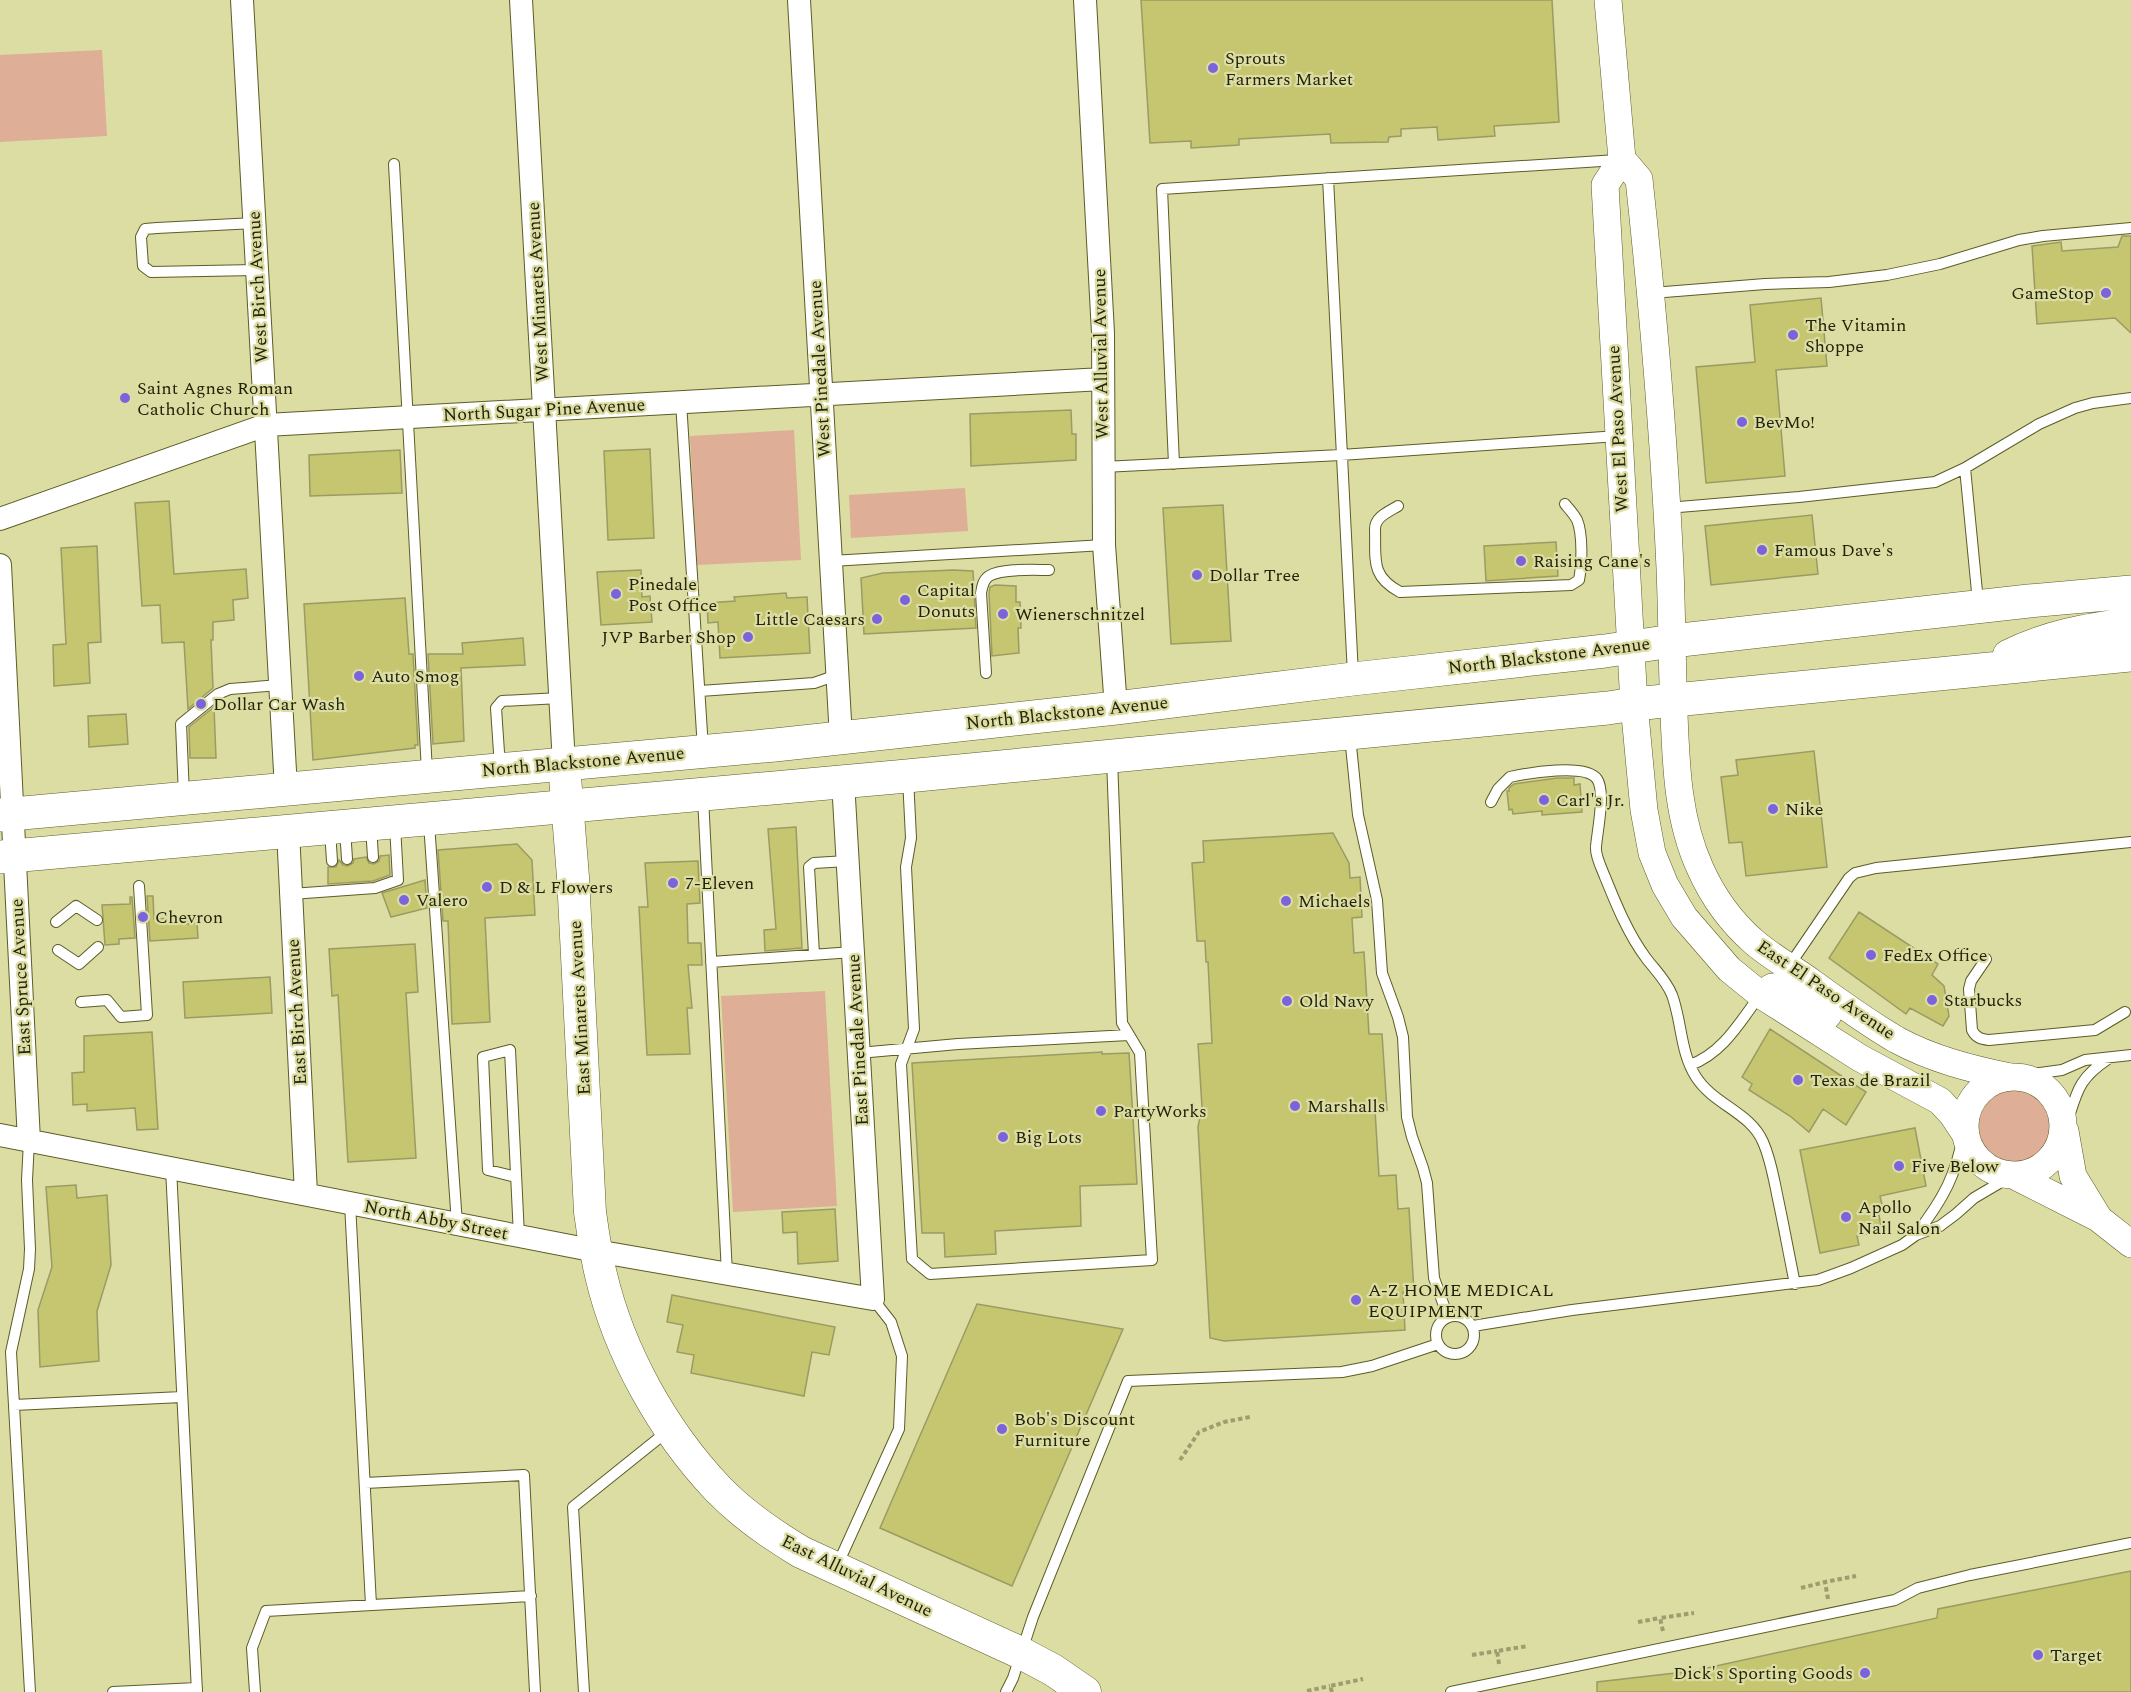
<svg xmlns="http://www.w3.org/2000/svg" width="2131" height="1692" viewBox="0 0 2131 1692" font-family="Spectral,serif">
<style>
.green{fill:#deae96}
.building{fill:#c6c570;stroke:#9b9b64;stroke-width:1.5}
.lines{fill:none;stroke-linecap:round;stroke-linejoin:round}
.service-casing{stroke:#5c5c26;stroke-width:12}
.minor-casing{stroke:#5c5c26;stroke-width:24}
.tertiary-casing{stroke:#5c5c26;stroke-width:28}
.secondary-casing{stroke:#5c5c26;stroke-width:33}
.primary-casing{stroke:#5c5c26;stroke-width:34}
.path{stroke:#9d9d6f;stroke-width:4;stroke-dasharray:4.5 3;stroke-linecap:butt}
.service{stroke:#fff;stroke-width:10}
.minor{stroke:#fff;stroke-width:22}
.tertiary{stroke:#fff;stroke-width:27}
.secondary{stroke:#fff;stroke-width:32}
.primary{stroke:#fff;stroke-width:33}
.poi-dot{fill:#7b63de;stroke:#dcdda3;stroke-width:2}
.labels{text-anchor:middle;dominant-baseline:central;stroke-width:4.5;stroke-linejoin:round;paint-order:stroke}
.poi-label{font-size:18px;fill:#23230c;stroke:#dcdda3;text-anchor:start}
.street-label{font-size:18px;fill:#23230c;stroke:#dcdda3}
</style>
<rect width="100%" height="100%" fill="#dcdda3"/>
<path class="green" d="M 102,50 L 107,136 L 0,142 L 0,55 Z
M 794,430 L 801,560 L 697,565 L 690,436 Z
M 965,488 L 968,531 L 851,538 L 849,495 Z
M 825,991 L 837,1206 L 733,1212 L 721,996 Z
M1979 1126a37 37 0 1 1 74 0a37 37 0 1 1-74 0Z"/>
<path class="building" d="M 1141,0 L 1552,0 L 1559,122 L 1494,126 L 1495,136 L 1438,140 L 1437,127 L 1401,129 L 1401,136 L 1389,137 L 1388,142 L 1331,143 L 1330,134 L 1239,139 L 1239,145 L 1191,148 L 1191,141 L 1150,143 Z
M 2122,236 L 2131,236 L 2131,333 L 2115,318 L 2037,324 L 2032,246 L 2061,242 L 2062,251 L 2118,247 Z
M 1821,298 L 1827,366 L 1776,370 L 1785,476 L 1706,483 L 1696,367 L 1755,362 L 1750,305 Z
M 1071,410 L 1072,434 L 1076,434 L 1076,460 L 971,466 L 970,414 Z
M 650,449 L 654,538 L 608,540 L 604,451 Z
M 400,450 L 402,493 L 310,496 L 309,455 Z
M 169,501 L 174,574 L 246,569 L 248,598 L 233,600 L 234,620 L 213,622 L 213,640 L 211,640 L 213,688 L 188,709 L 184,642 L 162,643 L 160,605 L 142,606 L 135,503 Z
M 1223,505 L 1231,641 L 1171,644 L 1163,508 Z
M 1812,515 L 1818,574 L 1711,585 L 1705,526 Z
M 1556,542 L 1558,576 L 1486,581 L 1484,546 Z
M 97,546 L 101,642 L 88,643 L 90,683 L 54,686 L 53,645 L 66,644 L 61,548 Z
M 641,570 L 642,597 L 650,596 L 652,622 L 601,625 L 597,572 Z
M 954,570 L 973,571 L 976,628 L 864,634 L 861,578 L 883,573 Z
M 995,585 L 1016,586 L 1016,602 L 1020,602 L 1021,628 L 1018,628 L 1019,653 L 992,656 L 989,593 L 990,587 Z
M 786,593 L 787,598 L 807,597 L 810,653 L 720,658 L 718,622 L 708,623 L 707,603 L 735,601 L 734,597 Z
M 405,598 L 409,654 L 413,654 L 418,745 L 415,745 L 415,748 L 313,760 L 304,604 Z
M 523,638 L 525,665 L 461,668 L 464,741 L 433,744 L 428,654 L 463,654 L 462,643 Z
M 214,707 L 216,758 L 190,758 L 189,727 Z
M 126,714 L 128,744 L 89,747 L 88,716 Z
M 1814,751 L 1827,867 L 1746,876 L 1742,842 L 1729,843 L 1721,777 L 1738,775 L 1736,760 Z
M 1557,778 L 1574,778 L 1574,785 L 1580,784 L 1582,812 L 1542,815 L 1542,811 L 1513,814 L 1512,809 L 1509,810 L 1507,791 L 1509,791 L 1509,788 L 1514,784 Z
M 796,827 L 802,948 L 765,951 L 764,930 L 776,929 L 768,829 Z
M 1333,833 L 1349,863 L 1350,878 L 1360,877 L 1362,917 L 1352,918 L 1354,953 L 1364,952 L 1369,1034 L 1382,1034 L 1387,1110 L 1375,1110 L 1379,1176 L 1396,1175 L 1398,1209 L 1409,1208 L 1414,1292 L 1403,1292 L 1405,1330 L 1224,1341 L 1210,1338 L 1198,1127 L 1202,1107 L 1198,1044 L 1212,1043 L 1208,962 L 1206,962 L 1205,941 L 1197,941 L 1192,863 L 1204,862 L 1203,841 Z
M 517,844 L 532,860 L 535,915 L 485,918 L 490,1022 L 452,1024 L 448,921 L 443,921 L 438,850 Z
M 389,855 L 390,875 L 373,881 L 328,884 L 328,867 L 336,867 L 339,860 L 343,865 L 348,866 L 353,863 L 354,859 L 366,857 L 369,863 L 374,864 L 379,861 L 380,856 Z
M 698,861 L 700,903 L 687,904 L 688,943 L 701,943 L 702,965 L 688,965 L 692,1008 L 687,1008 L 690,1054 L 647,1055 L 639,907 L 648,907 L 645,863 Z
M 425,880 L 427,908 L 391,917 L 382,893 Z
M 147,896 L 153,896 L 154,919 L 175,918 L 175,922 L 187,922 L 187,924 L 197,923 L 198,938 L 150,941 Z
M 130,897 L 132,897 L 135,938 L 119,939 L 119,944 L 105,945 L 102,905 L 130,904 Z
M 1859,912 L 1938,964 L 1932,975 L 1944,986 L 1949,1016 L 1943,1026 L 1910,1008 L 1906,1014 L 1829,958 Z
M 415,944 L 418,992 L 406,993 L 416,1158 L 348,1162 L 338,995 L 332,996 L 329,949 Z
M 270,977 L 272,1013 L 185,1018 L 183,982 Z
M 1770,1029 L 1866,1092 L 1846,1125 L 1823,1109 L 1809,1132 L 1790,1116 L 1749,1090 L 1752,1084 L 1742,1077 Z
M 152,1032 L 158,1129 L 137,1130 L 135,1108 L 87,1111 L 87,1104 L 73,1105 L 72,1073 L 84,1072 L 84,1036 Z
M 1102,1052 L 1102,1054 L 1129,1053 L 1137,1184 L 1080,1186 L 1081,1226 L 995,1231 L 996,1254 L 945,1257 L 944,1233 L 922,1233 L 912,1063 Z
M 1915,1128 L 1926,1186 L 1880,1196 L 1883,1209 L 1878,1210 L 1882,1231 L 1857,1236 L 1859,1245 L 1820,1253 L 1800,1150 Z
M 76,1185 L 77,1198 L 107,1195 L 111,1265 L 97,1311 L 99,1361 L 40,1367 L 38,1310 L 52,1267 L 46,1187 Z
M 835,1209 L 838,1261 L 798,1264 L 797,1232 L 783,1233 L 782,1212 Z
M 672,1295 L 835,1327 L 829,1355 L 812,1352 L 804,1396 L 691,1373 L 694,1355 L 677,1352 L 683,1325 L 667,1322 Z
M 977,1304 L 1123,1329 L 1012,1586 L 880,1528 Z
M 2131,1571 L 2131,1692 L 1597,1692 L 1597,1682 L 1693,1671 L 1937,1618 L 1938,1609 Z"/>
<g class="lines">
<defs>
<path id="service" d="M 394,164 L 427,772
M 1328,178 L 1353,675
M 255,223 L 157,228 L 145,229 L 141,237 L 143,266 L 151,272 L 257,270
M 1652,293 L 1765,284 L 1829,282 L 1887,275 L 1940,264 L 2019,240 L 2043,236 L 2131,228
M 681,402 L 703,749
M 1174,464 L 1162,189 L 1617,160
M 1103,467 L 1341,455 L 1618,436
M 1965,468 L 1978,602
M 1398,506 C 1388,512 1375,517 1375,529 C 1376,559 1370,576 1400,592 L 1571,585 L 1579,580 C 1582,565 1583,534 1577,520 C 1574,514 1569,509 1565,504
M 1667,508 L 1799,497 L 1935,482 L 1965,468 L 2039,424 L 2075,408 L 2093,403 L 2131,398
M 831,561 L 1104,545
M 986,673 L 981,593 C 982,587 983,580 989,576 C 1002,568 1034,570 1049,570
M 700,691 L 814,683 L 837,675
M 1350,736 L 1358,815 L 1377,900 L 1382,973 L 1398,1017 L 1403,1037 L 1407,1117 L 1412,1137 L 1423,1168 L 1427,1183 L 1434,1278 L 1448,1317
M 500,767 L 496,708 L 502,701 L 560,698
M 908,778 L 911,838 L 906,867 L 914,1029 L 901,1064 L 912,1259 L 930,1274 L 1152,1260 L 1140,1053 L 1122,1023 L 1112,759
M 184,796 L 181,724 L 218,694 L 230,689 L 280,685
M 703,797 L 727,1274
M 1491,802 L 1498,789 L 1510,777 C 1528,773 1586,763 1597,779 C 1606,792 1597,832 1596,847 C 1595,856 1602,869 1605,877 C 1616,904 1628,934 1646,958 C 1655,970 1666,980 1672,995 C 1682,1022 1680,1052 1696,1077 C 1714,1105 1750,1112 1763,1142 C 1771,1160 1774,1180 1778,1199 C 1784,1227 1789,1255 1795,1284
M 429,823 L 457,1224
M 371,827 L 373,857
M 345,829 L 347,859
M 330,830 L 332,861
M 291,894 L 375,888 L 398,880 L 395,825
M 56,922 L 76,906 L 97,920
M 58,950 L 79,964 L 98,947
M 814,954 L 809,867 L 814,863 L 847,861
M 1986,959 L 1971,981 L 1969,989 L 1972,1030 C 1976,1038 1981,1039 1989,1040 L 2095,1030 L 2125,1012
M 711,962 L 853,952
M 1789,966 L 1849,878 L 1855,873 L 1876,868 L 2131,842
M 81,1002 L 107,1000 L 121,1017 L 147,1015 L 139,886
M 859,1053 L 958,1044 L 1129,1035
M 1690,1065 C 1723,1053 1740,1022 1760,995
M 2011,1077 L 2062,1070 L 2085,1060 L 2131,1055
M 2065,1129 C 2077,1094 2076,1080 2108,1059
M 29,1141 L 27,1180 L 30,1249 L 29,1269 L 11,1352 L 30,1692
M 171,1168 L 197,1692
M 516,1177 L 488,1170 L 483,1057 L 510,1050 L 519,1236
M 350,1203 L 371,1605
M 1917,1233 C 1944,1198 1956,1175 1964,1132
M1436 1335a19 19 0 1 1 38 0a19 19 0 1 1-38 0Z
M 1473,1326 L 1572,1310 L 1818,1280 L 1851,1268 L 1902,1245 L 1916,1235 L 1940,1226 L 1956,1214 L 1974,1198 L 2013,1175
M 14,1405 L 182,1397
M 365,1483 L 524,1475 L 535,1692
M 837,1566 L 899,1429 L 902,1356 L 891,1322 L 873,1299
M 113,1692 L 197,1688
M 255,1692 L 252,1648 L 266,1611 L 531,1596
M 584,1692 L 573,1507 L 669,1430
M 1006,1692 L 1013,1678 L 1033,1617 L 1128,1381 L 1342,1372 L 1372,1366 L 1438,1344
M 1451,1692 L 1895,1600 L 1918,1588 L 1970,1575 L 2131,1543"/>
<path id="minor" d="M 242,0 L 286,789
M 521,0 L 564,764
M 799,0 L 841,738
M 1085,0 L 1103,333 L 1104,545 L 1116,708
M 0,519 L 266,425 L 1103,379
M 0,565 L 29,1141
M 288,831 L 306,1194
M 0,1135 L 596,1251 L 873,1299 L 843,781"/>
<path id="tertiary" d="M 1608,0 L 1622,159 L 1605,185 L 1634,704 L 1644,810 L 1652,853 L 1665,885 L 1684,917 L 1729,969 L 1761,995 L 1860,1058 L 1940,1101 L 1952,1114 L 1964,1132
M 1622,159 L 1639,179 C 1653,309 1664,438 1670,568 C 1672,617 1672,666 1674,714 C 1676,767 1678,820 1700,868 C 1712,895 1731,922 1754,942 C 1770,956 1790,967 1807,979 C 1836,1000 1866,1022 1897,1040 C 1932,1059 1971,1069 2010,1077
M 1761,995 L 1772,987 L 1783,987 L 1828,1015
M1965 1126a49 49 0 1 1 98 0a49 49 0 1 1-98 0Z
M 2065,1131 L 2073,1176 L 2098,1217
M 2013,1175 L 2098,1218 L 2131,1244"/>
<path id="secondary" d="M 564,764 L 573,877 L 590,1212 C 593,1233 596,1255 601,1275 C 619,1352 663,1431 718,1489 C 742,1514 771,1534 801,1552 L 1021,1653 L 1053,1670 L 1085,1692"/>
<path id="primary" d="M 2009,656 C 2050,636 2086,630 2131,624
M 0,815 L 775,745 L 1116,708 L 1353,679 L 1605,651 L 1672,641 L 2029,601 L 2131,592
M 0,857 L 907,776 L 1608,708 L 1634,704 L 2131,655"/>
</defs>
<use href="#service" class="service-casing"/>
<use href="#minor" class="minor-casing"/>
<use href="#tertiary" class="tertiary-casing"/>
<use href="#secondary" class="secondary-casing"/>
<use href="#primary" class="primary-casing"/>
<path class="path" d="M 1180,1460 L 1199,1432 L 1224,1422 L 1250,1417
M 1801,1588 L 1825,1582
M 1828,1599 L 1825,1582 L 1856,1576
M 1638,1622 L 1660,1618
M 1663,1631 L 1660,1618 L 1694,1613
M 1472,1655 L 1497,1651
M 1499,1664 L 1497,1651 L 1528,1646
M 1307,1691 L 1330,1686
M 1332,1692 L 1330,1686 L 1363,1679"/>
<use href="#service" class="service"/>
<use href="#minor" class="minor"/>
<use href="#tertiary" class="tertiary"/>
<use href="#secondary" class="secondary"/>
<use href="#primary" class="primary"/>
</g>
<g class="poi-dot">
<circle cx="1213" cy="68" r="6"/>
<circle cx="2106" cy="293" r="6"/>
<circle cx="1793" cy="335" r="6"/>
<circle cx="125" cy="398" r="6"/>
<circle cx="1742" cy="422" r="6"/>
<circle cx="1762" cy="550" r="6"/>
<circle cx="1521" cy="561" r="6"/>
<circle cx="1197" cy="575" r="6"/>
<circle cx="616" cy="594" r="6"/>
<circle cx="905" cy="600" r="6"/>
<circle cx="1003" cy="614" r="6"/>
<circle cx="877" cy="619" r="6"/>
<circle cx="748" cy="637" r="6"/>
<circle cx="359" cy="676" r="6"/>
<circle cx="201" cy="704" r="6"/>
<circle cx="1544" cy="800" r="6"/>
<circle cx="1773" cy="809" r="6"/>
<circle cx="673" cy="883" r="6"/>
<circle cx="487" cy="887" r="6"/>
<circle cx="404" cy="900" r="6"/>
<circle cx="1286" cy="901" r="6"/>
<circle cx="143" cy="917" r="6"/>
<circle cx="1871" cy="955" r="6"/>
<circle cx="1932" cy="1000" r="6"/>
<circle cx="1287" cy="1001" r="6"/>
<circle cx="1798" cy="1080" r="6"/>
<circle cx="1295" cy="1106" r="6"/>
<circle cx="1101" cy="1111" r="6"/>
<circle cx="1003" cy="1137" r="6"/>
<circle cx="1899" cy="1166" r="6"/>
<circle cx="1846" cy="1217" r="6"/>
<circle cx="1356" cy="1300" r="6"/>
<circle cx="1002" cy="1429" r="6"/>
<circle cx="2038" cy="1655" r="6"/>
<circle cx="1865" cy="1673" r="6"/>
</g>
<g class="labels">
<g class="poi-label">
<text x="1225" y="58">Sprouts<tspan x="1225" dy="21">Farmers Market</tspan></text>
<text x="2094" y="293" text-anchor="end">GameStop</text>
<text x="1805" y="325">The Vitamin<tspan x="1805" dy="21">Shoppe</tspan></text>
<text x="137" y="388">Saint Agnes Roman<tspan x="137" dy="21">Catholic Church</tspan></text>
<text x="1754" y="422">BevMo!</text>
<text x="1774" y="550">Famous Dave's</text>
<text x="1533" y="561">Raising Cane's</text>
<text x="1209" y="575">Dollar Tree</text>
<text x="628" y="584">Pinedale<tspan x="628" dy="21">Post Office</tspan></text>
<text x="917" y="590">Capital<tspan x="917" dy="21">Donuts</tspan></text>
<text x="1015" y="614">Wienerschnitzel</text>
<text x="865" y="619" text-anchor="end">Little Caesars</text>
<text x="736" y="637" text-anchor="end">JVP Barber Shop</text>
<text x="371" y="676">Auto Smog</text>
<text x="213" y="704">Dollar Car Wash</text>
<text x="1556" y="800">Carl's Jr.</text>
<text x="1785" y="809">Nike</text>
<text x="685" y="883">7-Eleven</text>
<text x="499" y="887">D &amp; L Flowers</text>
<text x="416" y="900">Valero</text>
<text x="1298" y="901">Michaels</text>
<text x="155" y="917">Chevron</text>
<text x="1883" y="955">FedEx Office</text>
<text x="1944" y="1000">Starbucks</text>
<text x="1299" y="1001">Old Navy</text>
<text x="1810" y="1080">Texas de Brazil</text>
<text x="1307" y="1106">Marshalls</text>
<text x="1113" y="1111">PartyWorks</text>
<text x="1015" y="1137">Big Lots</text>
<text x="1911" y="1166">Five Below</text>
<text x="1858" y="1207">Apollo<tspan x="1858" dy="21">Nail Salon</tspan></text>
<text x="1368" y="1290">A-Z HOME MEDICAL<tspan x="1368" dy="21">EQUIPMENT</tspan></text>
<text x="1014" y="1419">Bob's Discount<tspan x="1014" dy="21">Furniture</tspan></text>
<text x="2050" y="1655">Target</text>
<text x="1853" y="1673" text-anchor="end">Dick's Sporting Goods</text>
</g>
<g class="street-label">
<text transform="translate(258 287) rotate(-93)">West Birch Avenue</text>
<text transform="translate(538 292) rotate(-93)">West Minarets Avenue</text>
<text transform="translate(1101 354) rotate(-91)">West Alluvial Avenue</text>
<text transform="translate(820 369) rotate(-93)">West Pinedale Avenue</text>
<text transform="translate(544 410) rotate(-3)">North Sugar Pine Avenue</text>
<text transform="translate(1618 429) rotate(-93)">West El Paso Avenue</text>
<text transform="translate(1549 656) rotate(-7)">North Blackstone Avenue</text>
<text transform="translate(1067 713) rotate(-6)">North Blackstone Avenue</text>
<text transform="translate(583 762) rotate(-5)">North Blackstone Avenue</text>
<text transform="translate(21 977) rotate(-93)">East Spruce Avenue</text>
<text transform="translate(1826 990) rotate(34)">East El Paso Avenue</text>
<text transform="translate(580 1008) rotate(-93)">East Minarets Avenue</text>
<text transform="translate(297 1012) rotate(-93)">East Birch Avenue</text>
<text transform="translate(858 1040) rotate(-93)">East Pinedale Avenue</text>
<text transform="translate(436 1220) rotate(11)">North Abby Street</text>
<text transform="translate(857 1576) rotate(26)">East Alluvial Avenue</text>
</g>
</g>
</svg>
